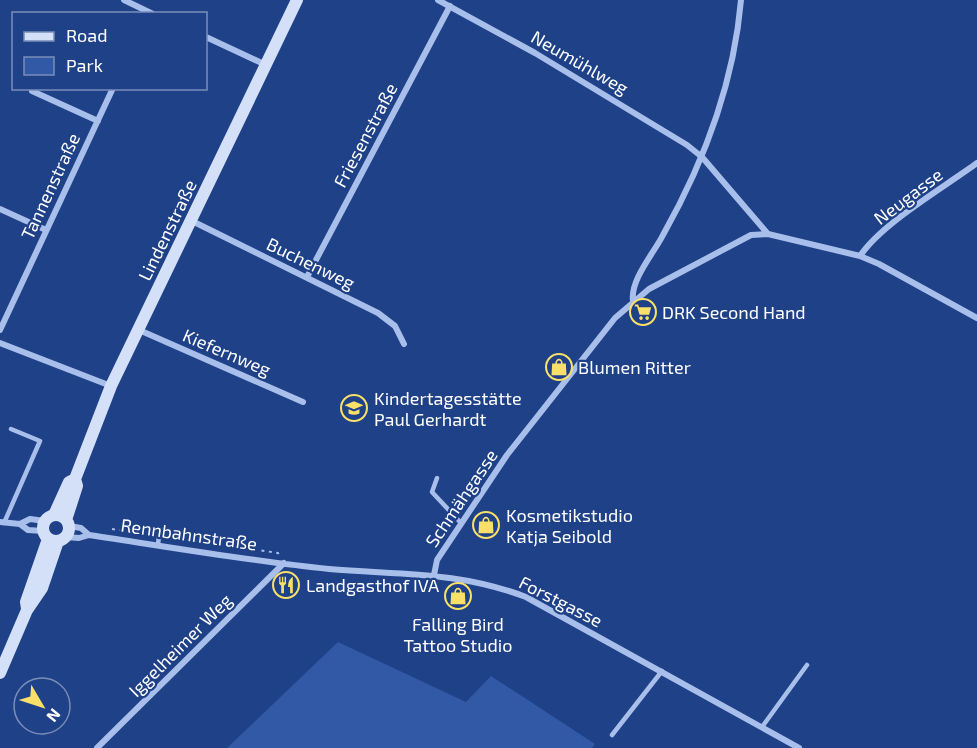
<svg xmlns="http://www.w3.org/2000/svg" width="977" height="748" viewBox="0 0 977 748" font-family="'Exo 2',sans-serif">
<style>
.green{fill:#3259a6}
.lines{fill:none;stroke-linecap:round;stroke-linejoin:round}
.path{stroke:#a9bfeb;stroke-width:2;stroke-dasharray:3 4.5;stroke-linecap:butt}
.service{stroke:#a9bfeb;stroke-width:4.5}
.minor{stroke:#a9bfeb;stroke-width:6}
.secondary{stroke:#d4e0f8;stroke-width:12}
.labels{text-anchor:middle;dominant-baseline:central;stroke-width:4.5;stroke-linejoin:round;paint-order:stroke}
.street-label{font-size:18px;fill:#fff;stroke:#1f4188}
.poi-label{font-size:18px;fill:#fff;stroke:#1f4188;text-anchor:start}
</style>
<rect width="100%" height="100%" fill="#1f4188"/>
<path class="green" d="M 338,642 L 466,702 L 491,676 L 595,744 L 592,748 L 227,748 Z"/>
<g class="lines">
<path class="path" d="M 112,529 L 150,534
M 165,536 L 278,553 L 279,555"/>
<path class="service" d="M 437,478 L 432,492 L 460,522
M 4,523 L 40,441 L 11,429
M 158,545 L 159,535
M 762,727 L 807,665
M 612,735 L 662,671"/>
<path class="minor" d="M 124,0 L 153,14
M 438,0 L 535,53 L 687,145 L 702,157 L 768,234
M 206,37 L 266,65
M 32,91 L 98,121
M 0,209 L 46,230
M 192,221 L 378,313 L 395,326 L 404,344
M 860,256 C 882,223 943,188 977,163
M 307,277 L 450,6
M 633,301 C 630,280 654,253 663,235 C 703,164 734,82 741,0
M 0,330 L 113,88
M 139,330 L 303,402
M 0,343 L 111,386
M 0,522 L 20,524 L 28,530 L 43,531
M 20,524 L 30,519 L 45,521
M 69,526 L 81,528 L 89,535 C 169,547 249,561 329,569 C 400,575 458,571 526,597 L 799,748
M 66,537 L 79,538 L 89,535
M 434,575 L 437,560 L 507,455 L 615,318 L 649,289 L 751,235 L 768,234 L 860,256 L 879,264 L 977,318
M 97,748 L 284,563"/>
<path class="secondary" d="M43 528a13 13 0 1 1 26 0a13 13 0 1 1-26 0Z
M 54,515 L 69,482 L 75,479
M 66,520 L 77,486 L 75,479 L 111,386 L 297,0
M 27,609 L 26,602 L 48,539
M 0,673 L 27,610 L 42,588 L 58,541"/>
</g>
<defs>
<symbol id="supermarket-ring" viewBox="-11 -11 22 22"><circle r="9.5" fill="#1f4188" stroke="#f9e068" stroke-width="1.5"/><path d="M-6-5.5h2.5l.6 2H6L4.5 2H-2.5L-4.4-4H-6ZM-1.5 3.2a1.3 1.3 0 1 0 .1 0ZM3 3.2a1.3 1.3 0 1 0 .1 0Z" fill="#f9e068"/></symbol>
<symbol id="shop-ring" viewBox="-11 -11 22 22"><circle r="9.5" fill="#1f4188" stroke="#f9e068" stroke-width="1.5"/><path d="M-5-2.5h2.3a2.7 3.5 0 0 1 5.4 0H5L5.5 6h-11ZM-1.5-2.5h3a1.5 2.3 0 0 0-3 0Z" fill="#f9e068"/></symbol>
<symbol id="school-ring" viewBox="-11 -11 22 22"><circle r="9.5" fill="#1f4188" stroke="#f9e068" stroke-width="1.5"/><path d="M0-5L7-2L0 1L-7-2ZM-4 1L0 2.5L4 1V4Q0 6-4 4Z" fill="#f9e068"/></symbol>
<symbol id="restaurant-ring" viewBox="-11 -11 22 22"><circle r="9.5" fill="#1f4188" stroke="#f9e068" stroke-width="1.5"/><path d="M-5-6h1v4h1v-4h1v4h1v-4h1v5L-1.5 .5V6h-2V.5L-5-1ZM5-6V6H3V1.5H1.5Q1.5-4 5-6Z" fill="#f9e068"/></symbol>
</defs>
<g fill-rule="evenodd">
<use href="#supermarket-ring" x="628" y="297" width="30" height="30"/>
<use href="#shop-ring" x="544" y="352" width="30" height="30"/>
<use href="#school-ring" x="339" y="393" width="30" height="30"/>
<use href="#shop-ring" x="471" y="510" width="30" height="30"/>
<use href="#restaurant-ring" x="271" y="570" width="30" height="30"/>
<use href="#shop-ring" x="443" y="581" width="30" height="30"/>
</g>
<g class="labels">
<g class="street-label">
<text transform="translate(580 62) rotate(30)">Neumühlweg</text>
<text transform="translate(365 135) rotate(-62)">Friesenstraße</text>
<text transform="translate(50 186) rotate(-65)">Tannenstraße</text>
<text transform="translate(908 196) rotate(-37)">Neugasse</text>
<text transform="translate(167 230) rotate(-64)">Lindenstraße</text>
<text transform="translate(311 263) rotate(26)">Buchenweg</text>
<text transform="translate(227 352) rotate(23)">Kiefernweg</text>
<text transform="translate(461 498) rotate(-56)">Schmähgasse</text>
<text transform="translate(189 534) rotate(8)">Rennbahnstraße</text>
<text transform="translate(561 601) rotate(27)">Forstgasse</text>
<text transform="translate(180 645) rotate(-45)">Iggelheimer Weg</text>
</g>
<g class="poi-label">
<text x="662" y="312">DRK Second Hand</text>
<text x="578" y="367">Blumen Ritter</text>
<text x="374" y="398">Kindertagesstätte<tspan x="374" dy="21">Paul Gerhardt</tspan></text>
<text x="506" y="515">Kosmetikstudio<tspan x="506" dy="21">Katja Seibold</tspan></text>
<text x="306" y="585">Landgasthof IVA</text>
<text x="458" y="624" text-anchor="middle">Falling Bird<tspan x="458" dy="21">Tattoo Studio</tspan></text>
</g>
</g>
<rect x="12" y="12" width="195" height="78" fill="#1f4188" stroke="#798db8" stroke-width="1.5"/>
<rect x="24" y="32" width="30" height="9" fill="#d4e0f8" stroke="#798db8" stroke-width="1.5"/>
<text x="66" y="42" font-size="18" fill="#ffffff">Road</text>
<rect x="24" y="57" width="30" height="18" fill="#3259a6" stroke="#798db8" stroke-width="1.5"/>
<text x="66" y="72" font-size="18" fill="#ffffff">Park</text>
<g transform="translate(42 706) rotate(129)"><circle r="28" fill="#1f4188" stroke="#798db8" stroke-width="1.5"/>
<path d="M0-4.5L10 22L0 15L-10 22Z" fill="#f9e068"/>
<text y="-9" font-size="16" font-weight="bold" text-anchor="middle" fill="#ffffff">N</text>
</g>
</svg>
